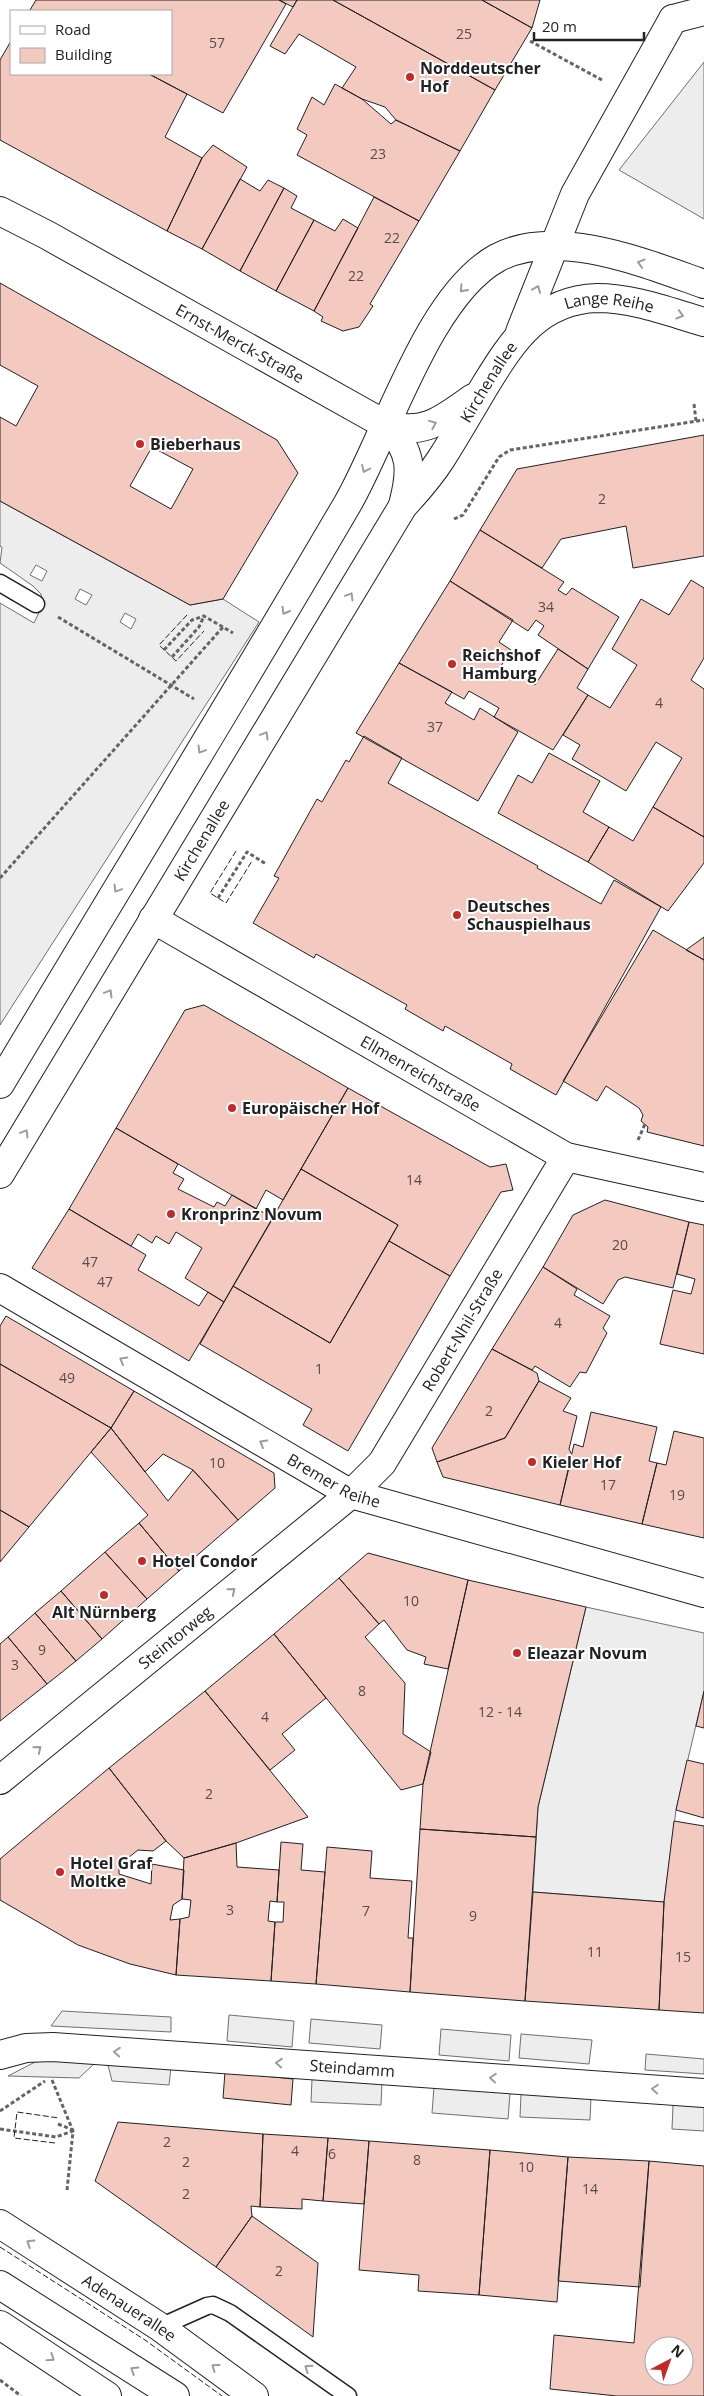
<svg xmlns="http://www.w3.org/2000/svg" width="704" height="2396" viewBox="0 0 704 2396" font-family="'Open Sans',sans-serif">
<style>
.parking{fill:#ededed;stroke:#6f6f6f;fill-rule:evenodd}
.building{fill:#f3c9c0;stroke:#222;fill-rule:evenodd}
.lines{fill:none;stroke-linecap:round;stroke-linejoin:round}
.service-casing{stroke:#222;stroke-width:19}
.minor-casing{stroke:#222;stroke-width:30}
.tertiary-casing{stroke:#222;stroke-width:30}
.secondary-casing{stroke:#222;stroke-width:30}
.path{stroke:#646464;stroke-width:3;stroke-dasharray:4 2.5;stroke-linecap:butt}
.service{stroke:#fff;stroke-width:16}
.minor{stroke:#fff;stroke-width:28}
.tertiary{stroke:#fff;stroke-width:28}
.secondary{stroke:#fff;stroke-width:28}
.fence{stroke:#222;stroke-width:1;stroke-dasharray:6 2.5;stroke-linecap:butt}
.oneway{stroke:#9c9c9c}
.poi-dot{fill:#c62828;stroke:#fff;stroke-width:2}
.labels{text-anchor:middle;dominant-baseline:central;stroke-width:4;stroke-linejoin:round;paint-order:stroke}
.number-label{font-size:14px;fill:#564c4a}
.poi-label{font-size:16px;font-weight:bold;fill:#222;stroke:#fff;text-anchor:start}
.street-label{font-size:16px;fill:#222;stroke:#fff}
</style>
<rect width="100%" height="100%" fill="#fff"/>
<path class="parking" d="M 704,62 L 704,219 L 619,170 Z
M 0,501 L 190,605 L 223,599 L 259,622 L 0,1025 L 0,603 L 34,623 L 43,604 L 41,594 L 33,586 L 0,563 L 2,547 L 0,546 ZM 36,565 L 47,571 L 42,581 L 30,575 ZM 80,589 L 92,595 L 86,605 L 75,599 ZM 125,613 L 136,619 L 131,629 L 120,622 Z
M 586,1607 L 704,1633 L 704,1691 L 676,1810 L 664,1902 L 533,1892 L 538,1807 Z
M 62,2011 L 171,2017 L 171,2032 L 51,2026 Z
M 229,2015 L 294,2021 L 292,2047 L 227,2041 Z
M 311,2019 L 382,2025 L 380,2049 L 309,2043 Z
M 441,2029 L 511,2035 L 509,2061 L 439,2055 Z
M 521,2034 L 592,2040 L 589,2064 L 519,2058 Z
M 646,2054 L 704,2059 L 704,2074 L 645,2070 Z
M 52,2060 L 95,2063 L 79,2078 L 8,2076 L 35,2062 Z
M 108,2065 L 171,2067 L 169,2085 L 112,2081 Z
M 312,2079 L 382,2082 L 381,2105 L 311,2102 Z
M 434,2087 L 510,2093 L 508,2119 L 432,2113 Z
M 521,2094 L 591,2097 L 590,2120 L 520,2117 Z
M 673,2105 L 704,2107 L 704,2131 L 672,2129 Z"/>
<path class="building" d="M 36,0 L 279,0 L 286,4 L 223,113 L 149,74 L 171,74 L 171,11 L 32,11 L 30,10 Z
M 279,0 L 297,0 L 293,7 Z
M 297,0 L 333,0 L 495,90 L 460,151 L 396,120 L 385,107 L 362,99 L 342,88 L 356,67 L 299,34 L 285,54 L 270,46 Z
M 333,0 L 482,0 L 532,28 L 495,90 Z
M 482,0 L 540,0 L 532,28 Z
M 11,41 L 11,74 L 149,74 L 187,94 L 165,137 L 202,158 L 167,231 L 0,140 L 0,60 Z
M 335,84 L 362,99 L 391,124 L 396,120 L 460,151 L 419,221 L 297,155 L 307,135 L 297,129 L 312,97 L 324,105 Z
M 213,145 L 247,167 L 202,249 L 167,231 L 202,158 Z
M 240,179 L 260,191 L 268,180 L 284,188 L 240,271 L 202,249 Z
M 284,188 L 297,196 L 291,208 L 314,220 L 276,291 L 240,271 Z
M 374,197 L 419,221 L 370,304 L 373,306 L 359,327 L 343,331 L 321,321 L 323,317 L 314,311 Z
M 343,219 L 358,228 L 314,311 L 276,291 L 314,220 L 335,231 Z
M 0,283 L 277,440 L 298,473 L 223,599 L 190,605 L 0,501 L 0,417 L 16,426 L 38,386 L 0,365 ZM 152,447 L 193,469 L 171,509 L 130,486 Z
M 704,435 L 704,556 L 633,568 L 626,526 L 561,539 L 542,568 L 480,530 L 517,469 Z
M 480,530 L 564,582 L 558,590 L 566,595 L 572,588 L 619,617 L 588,669 L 538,635 L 544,626 L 536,620 L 528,631 L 450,581 Z
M 691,580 L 704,588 L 704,658 L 691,680 L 704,689 L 704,837 L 653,807 L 682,758 L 656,742 L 626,791 L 572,759 L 580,745 L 563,735 L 588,695 L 610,708 L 637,665 L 612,649 L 641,599 L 669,615 Z
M 450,581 L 513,620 L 499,642 L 511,650 L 501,666 L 535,685 L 558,649 L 588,669 L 577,688 L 588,695 L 553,750 L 494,717 L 499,708 L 469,691 L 464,699 L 399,663 Z
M 399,663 L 452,692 L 445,703 L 474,720 L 480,708 L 518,732 L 478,801 L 356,733 Z
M 364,736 L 402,758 L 388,783 L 538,866 L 537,868 L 601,904 L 614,880 L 661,907 L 556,1095 L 510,1069 L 512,1064 L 445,1026 L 443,1031 L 405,1009 L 407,1005 L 316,954 L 314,958 L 253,923 L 279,878 L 274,876 L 317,799 L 322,802 L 346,760 L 349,762 Z
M 549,753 L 600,781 L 583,812 L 609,827 L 588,862 L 498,813 L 518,775 L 532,783 Z
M 653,807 L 704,837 L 704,863 L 668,911 L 588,862 L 609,827 L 633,841 Z
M 653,930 L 704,960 L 704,1146 L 647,1132 L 648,1127 L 641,1121 L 643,1115 L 639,1108 L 606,1086 L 597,1101 L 563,1081 Z
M 704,937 L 704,960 L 686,950 Z
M 204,1005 L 348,1088 L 283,1200 L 266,1190 L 256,1209 L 116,1128 L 185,1010 Z
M 348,1088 L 490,1167 L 506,1164 L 513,1190 L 501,1192 L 450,1276 L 389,1241 L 398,1225 L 301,1169 Z
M 116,1128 L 178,1164 L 173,1173 L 184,1179 L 178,1189 L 214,1207 L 217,1202 L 225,1206 L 232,1195 L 273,1218 L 224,1302 L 185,1278 L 202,1248 L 176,1232 L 169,1244 L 156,1236 L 152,1243 L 138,1234 L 131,1246 L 69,1209 Z
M 301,1169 L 398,1225 L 330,1343 L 233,1286 Z
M 605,1200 L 689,1222 L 673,1288 L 625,1277 L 618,1280 L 603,1304 L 543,1267 L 573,1215 Z
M 69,1209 L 146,1255 L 138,1270 L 199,1306 L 208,1292 L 224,1302 L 189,1361 L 32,1268 Z
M 689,1222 L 704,1225 L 704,1354 L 660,1344 L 673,1290 L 691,1294 L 695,1279 L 677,1274 Z
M 389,1241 L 450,1276 L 348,1451 L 303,1425 L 312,1409 L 200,1344 L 233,1286 L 330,1343 Z
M 543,1267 L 577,1289 L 574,1295 L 610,1316 L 603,1328 L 607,1333 L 586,1373 L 580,1372 L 570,1387 L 535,1366 L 532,1370 L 492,1349 Z
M 6,1316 L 134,1391 L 111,1428 L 0,1364 L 0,1326 Z
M 492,1349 L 537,1373 L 539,1381 L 505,1438 L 437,1462 L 432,1448 Z
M 0,1364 L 111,1428 L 29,1527 L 0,1510 Z
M 539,1381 L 571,1398 L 563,1411 L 577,1416 L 569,1449 L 572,1455 L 560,1505 L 443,1477 L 437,1462 L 505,1438 Z
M 134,1391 L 274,1473 L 275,1488 L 238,1520 L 193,1470 L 163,1454 L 145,1472 L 111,1428 Z
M 591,1412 L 657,1427 L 649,1461 L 657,1463 L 642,1524 L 560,1505 L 574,1444 L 583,1447 Z
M 111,1428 L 168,1501 L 193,1470 L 238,1520 L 179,1571 L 139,1523 L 148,1515 L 91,1452 Z
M 674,1431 L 704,1438 L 704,1538 L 642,1524 L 657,1463 L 666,1465 Z
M 0,1510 L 29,1527 L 0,1562 Z
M 139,1523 L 179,1571 L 147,1599 L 105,1552 Z
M 105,1552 L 147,1599 L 102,1639 L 61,1591 Z
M 368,1553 L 468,1580 L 448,1669 L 424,1664 L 426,1657 L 407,1650 L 384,1620 L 379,1624 L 339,1578 Z
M 339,1578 L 379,1624 L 365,1637 L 405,1683 L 403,1734 L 431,1752 L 423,1784 L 401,1790 L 274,1634 Z
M 468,1580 L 586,1607 L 538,1807 L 536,1837 L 420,1829 L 423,1784 Z
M 61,1591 L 102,1639 L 76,1661 L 35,1613 Z
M 35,1613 L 76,1661 L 47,1684 L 8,1637 Z
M 274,1634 L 326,1698 L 282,1734 L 295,1750 L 270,1770 L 205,1691 Z
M 8,1637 L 47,1684 L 0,1721 L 0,1644 Z
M 205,1691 L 308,1817 L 236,1843 L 184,1858 L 166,1841 L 109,1768 Z
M 704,1691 L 704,1728 L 696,1726 Z
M 687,1760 L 704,1764 L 704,1818 L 676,1810 Z
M 109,1768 L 166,1841 L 153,1851 L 138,1850 L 119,1865 L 119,1874 L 151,1884 L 152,1864 L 184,1870 L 182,1899 L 173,1905 L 170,1920 L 180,1919 L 176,1975 L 130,1964 L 78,1945 L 0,1900 L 0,1859 Z
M 674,1821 L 704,1826 L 704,2013 L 659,2010 L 664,1902 Z
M 420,1829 L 536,1837 L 525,2001 L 410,1992 Z
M 281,1842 L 303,1844 L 301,1870 L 325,1872 L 316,1984 L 271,1981 L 275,1922 L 283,1922 L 284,1902 L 277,1902 Z
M 236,1843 L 237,1867 L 279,1870 L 277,1902 L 270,1901 L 268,1921 L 275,1922 L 271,1981 L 176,1975 L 180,1919 L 189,1917 L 191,1900 L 182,1899 L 184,1858 Z
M 327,1847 L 372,1851 L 370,1878 L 412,1881 L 408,1938 L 413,1938 L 410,1992 L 316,1984 Z
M 533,1892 L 664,1902 L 659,2010 L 525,2001 Z
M 225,2072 L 293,2079 L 291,2105 L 223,2098 Z
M 118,2122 L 263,2134 L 260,2207 L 251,2206 L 252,2216 L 216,2267 L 95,2181 Z
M 263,2134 L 328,2138 L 323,2201 L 302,2199 L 302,2209 L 260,2207 Z
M 328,2138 L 369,2141 L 364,2204 L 323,2201 Z
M 369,2141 L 490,2150 L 479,2295 L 418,2291 L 419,2275 L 359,2270 Z
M 490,2150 L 568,2157 L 557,2302 L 479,2295 Z
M 568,2157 L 649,2161 L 640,2287 L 558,2281 Z
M 649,2161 L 704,2166 L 704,2396 L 617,2396 L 550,2389 L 554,2335 L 634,2343 ZM 654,2346 L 684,2346 L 684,2376 L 654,2376 Z
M 252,2216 L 318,2263 L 313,2337 L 216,2267 Z"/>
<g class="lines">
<defs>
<path id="service" d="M 0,583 L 36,604
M 160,2327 L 207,2306 L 213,2305 L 230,2313 L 348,2396"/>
<g id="minor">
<path d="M 673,19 L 704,11"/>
<path d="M 520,332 L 575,194 L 673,19"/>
<path id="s1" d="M 153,919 L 566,1157 L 704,1187"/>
<path id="s2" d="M 0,1288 L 351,1494 L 704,1593"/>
<path id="s3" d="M 0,1780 L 351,1494 L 382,1463 L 566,1157"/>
<path id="s4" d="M 0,2055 L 26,2048 L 53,2047 L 704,2093"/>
</g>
<g id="tertiary">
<path id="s5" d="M 0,211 L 47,235 L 386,425 C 425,436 443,419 473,398"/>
<path d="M 386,425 C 413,451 412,471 403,505"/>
<path d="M 0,1084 C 116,890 234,698 348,503 C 387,435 428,296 497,258 C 556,226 647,264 704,284"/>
<path id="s6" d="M 0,1174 L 403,506 C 417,491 430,476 441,459 C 457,434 471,409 486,384 C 513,340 539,300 597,298 C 633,298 669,312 704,322"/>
<path id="s7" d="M 0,2224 L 160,2327 L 254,2396"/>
</g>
<path id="secondary" d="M 0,2285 L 175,2396
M 0,2325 L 107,2396"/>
</defs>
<use href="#service" class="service-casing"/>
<use href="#minor" class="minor-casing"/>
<use href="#tertiary" class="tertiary-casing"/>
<use href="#secondary" class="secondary-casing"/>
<path class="path" d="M 530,41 L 602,80
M 694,404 L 696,421
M 454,519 L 463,515 L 499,457 L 510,450 L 704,420
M 58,617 L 194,699
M 164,650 L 192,620 L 204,616 L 233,633
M 172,657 L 199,627 L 204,616
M 0,878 L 223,627
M 218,898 L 247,852 L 266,864
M 638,1140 L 645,1124
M 52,2080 L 73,2131 L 67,2190
M 0,2111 L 45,2081
M 58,2124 L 73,2130
M 0,2129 L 56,2137 L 73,2131
M 0,2380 L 21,2396"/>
<use href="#service" class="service"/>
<use href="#minor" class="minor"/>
<use href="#tertiary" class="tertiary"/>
<use href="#secondary" class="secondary"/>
<path class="fence" d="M 187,615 L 159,645 L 176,661 L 204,631
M 236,851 L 210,893 L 226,903 L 252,861
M 55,2143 L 14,2138 L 17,2112 L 59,2118
M 0,2247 L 145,2340 L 222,2396"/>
</g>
<defs><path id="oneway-chevron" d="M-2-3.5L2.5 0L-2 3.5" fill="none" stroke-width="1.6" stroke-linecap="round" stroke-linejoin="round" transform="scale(1.25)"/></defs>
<g class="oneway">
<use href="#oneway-chevron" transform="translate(641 263) rotate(-164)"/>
<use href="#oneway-chevron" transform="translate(463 289) rotate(132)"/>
<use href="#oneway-chevron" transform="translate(537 289) rotate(-68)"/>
<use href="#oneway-chevron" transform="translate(680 315) rotate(16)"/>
<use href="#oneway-chevron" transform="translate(433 424) rotate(-22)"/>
<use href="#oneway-chevron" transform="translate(365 469) rotate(115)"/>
<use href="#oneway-chevron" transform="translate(350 596) rotate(-59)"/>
<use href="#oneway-chevron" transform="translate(285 611) rotate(120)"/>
<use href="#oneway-chevron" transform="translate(265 735) rotate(-59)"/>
<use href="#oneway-chevron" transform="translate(201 750) rotate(121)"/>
<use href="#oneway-chevron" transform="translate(117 889) rotate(121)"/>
<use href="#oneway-chevron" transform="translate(109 993) rotate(-59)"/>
<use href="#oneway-chevron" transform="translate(25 1133) rotate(-59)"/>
<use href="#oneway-chevron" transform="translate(123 1360) rotate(-150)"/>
<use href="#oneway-chevron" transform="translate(263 1443) rotate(-150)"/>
<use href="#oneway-chevron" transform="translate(232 1591) rotate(-39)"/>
<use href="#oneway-chevron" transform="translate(38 1749) rotate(-39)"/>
<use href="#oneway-chevron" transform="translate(117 2052) rotate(-176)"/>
<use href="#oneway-chevron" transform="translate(279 2063) rotate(-176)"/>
<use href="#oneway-chevron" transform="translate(493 2078) rotate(-176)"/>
<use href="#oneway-chevron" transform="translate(655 2089) rotate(-176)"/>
<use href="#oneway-chevron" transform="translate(30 2243) rotate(-148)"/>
<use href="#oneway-chevron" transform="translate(51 2358) rotate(34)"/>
<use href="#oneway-chevron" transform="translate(215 2367) rotate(-144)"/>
<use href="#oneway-chevron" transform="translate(308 2368) rotate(-145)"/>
<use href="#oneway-chevron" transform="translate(134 2370) rotate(-148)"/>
</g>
<g class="poi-dot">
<circle cx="410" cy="77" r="5"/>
<circle cx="140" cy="444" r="5"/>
<circle cx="452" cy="664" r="5"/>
<circle cx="457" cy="915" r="5"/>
<circle cx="232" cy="1108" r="5"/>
<circle cx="171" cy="1214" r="5"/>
<circle cx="532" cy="1462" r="5"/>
<circle cx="142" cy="1561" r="5"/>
<circle cx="104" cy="1595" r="5"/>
<circle cx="517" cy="1653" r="5"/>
<circle cx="60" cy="1872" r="5"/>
</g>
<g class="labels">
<g class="number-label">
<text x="464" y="33">25</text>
<text x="217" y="42">57</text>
<text x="378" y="153">23</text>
<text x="392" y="237">22</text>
<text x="356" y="275">22</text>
<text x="602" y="498">2</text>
<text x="546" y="606">34</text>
<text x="659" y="702">4</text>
<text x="435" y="726">37</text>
<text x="414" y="1179">14</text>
<text x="620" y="1244">20</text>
<text x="90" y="1261">47</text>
<text x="105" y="1281">47</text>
<text x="558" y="1322">4</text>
<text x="319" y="1368">1</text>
<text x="67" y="1377">49</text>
<text x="489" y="1410">2</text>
<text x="217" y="1462">10</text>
<text x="608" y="1484">17</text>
<text x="677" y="1494">19</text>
<text x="411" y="1600">10</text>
<text x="42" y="1649">9</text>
<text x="15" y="1664">3</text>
<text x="362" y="1690">8</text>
<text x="500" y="1711">12 - 14</text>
<text x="265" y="1716">4</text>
<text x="209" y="1793">2</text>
<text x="230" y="1909">3</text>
<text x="366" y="1910">7</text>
<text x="473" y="1915">9</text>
<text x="595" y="1951">11</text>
<text x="683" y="1956">15</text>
<text x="167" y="2141">2</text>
<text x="295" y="2150">4</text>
<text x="332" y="2153">6</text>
<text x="417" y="2159">8</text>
<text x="186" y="2161">2</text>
<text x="526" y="2166">10</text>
<text x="590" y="2188">14</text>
<text x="186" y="2193">2</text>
<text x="279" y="2270">2</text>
</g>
<g class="poi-label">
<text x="420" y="68">Norddeutscher<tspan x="420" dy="18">Hof</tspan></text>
<text x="150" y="444">Bieberhaus</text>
<text x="462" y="655">Reichshof<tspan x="462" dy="18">Hamburg</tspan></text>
<text x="467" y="906">Deutsches<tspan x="467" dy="18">Schauspielhaus</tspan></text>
<text x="242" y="1108">Europäischer Hof</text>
<text x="181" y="1214">Kronprinz Novum</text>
<text x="542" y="1462">Kieler Hof</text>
<text x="152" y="1561">Hotel Condor</text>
<text x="104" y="1612" text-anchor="middle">Alt Nürnberg</text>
<text x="527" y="1653">Eleazar Novum</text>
<text x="70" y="1863">Hotel Graf<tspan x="70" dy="18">Moltke</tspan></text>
</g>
<g class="street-label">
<text stroke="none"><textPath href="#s6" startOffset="1088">Lange Reihe</textPath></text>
<text stroke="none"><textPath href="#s5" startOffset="274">Ernst-Merck-Straße</textPath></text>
<text stroke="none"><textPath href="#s6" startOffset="931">Kirchenallee</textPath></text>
<text stroke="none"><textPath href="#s6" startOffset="390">Kirchenallee</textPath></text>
<text stroke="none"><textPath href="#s1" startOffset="309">Ellmenreichstraße</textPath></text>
<text stroke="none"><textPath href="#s3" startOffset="652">Robert-Nhil-Straße</textPath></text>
<text stroke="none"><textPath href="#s2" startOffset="386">Bremer Reihe</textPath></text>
<text stroke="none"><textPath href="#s3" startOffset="226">Steintorweg</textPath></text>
<text stroke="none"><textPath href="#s4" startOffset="354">Steindamm</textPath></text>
<text stroke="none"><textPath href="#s7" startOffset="154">Adenauerallee</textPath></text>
</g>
</g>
<rect x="10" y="10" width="162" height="65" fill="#ffffff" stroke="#a7a7a7"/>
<rect x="20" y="26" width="25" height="8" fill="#ffffff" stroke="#a7a7a7"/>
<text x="55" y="35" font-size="15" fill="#222222">Road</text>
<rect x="20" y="48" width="25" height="15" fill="#f3c9c0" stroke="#a7a7a7"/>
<text x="55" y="60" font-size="15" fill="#222222">Building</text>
<g transform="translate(669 2361) rotate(41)"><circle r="24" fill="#ffffff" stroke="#a7a7a7"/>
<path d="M0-4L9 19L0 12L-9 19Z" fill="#c62828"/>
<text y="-8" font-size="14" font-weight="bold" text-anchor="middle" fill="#222222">N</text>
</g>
<path d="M534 32v8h110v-8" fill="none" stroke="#222222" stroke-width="2.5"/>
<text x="542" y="32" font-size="15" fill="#222222" stroke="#ffffff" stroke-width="4" paint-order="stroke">20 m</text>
</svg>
